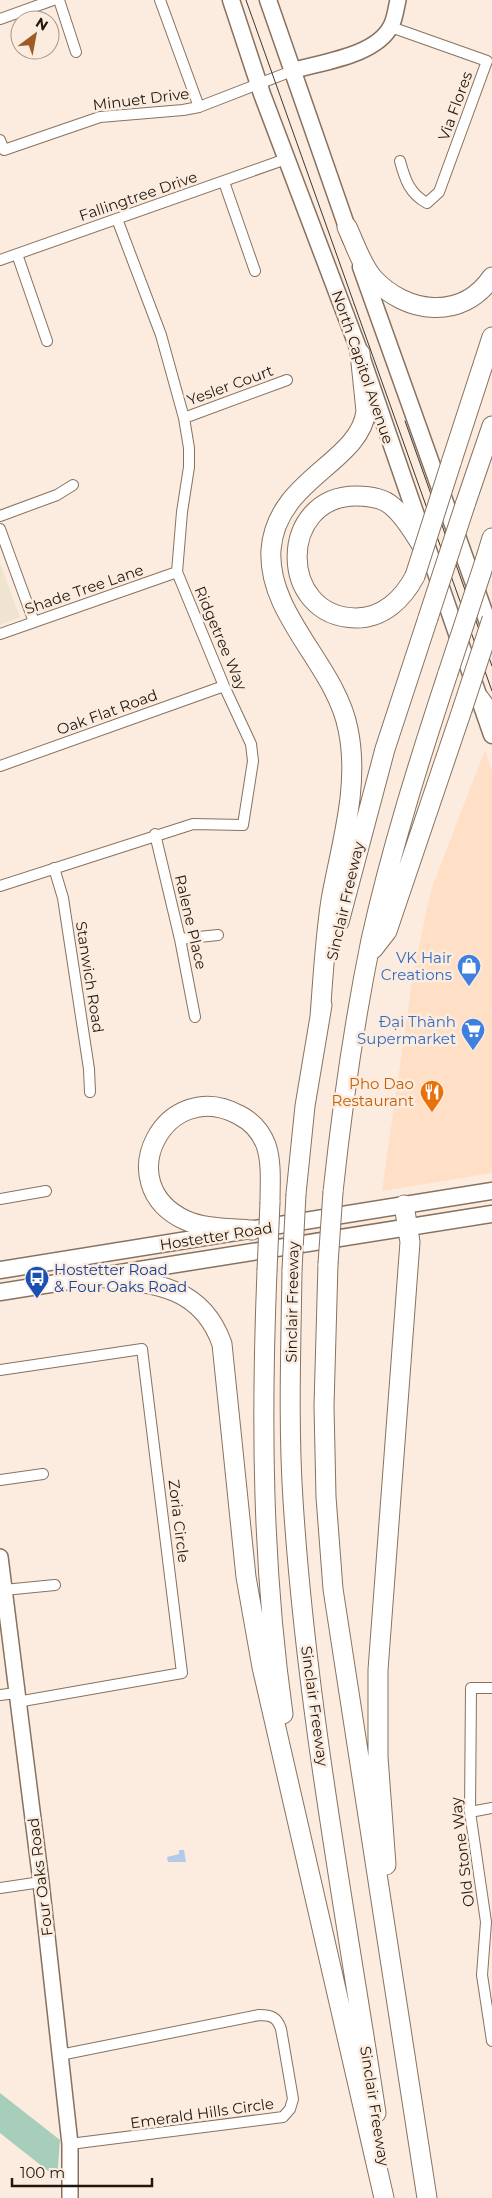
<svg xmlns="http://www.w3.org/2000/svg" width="492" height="2198" viewBox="0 0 492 2198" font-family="Montserrat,sans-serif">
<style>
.built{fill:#ffdfc5}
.education{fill:#efe4cf}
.green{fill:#a6ceba}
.water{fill:#b5c9eb}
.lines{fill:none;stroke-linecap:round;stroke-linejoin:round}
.street-casing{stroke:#88725f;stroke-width:12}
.secondary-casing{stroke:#88725f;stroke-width:18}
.primary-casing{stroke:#88725f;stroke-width:19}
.highway-casing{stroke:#88725f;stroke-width:21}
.street{stroke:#fff;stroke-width:10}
.secondary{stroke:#fff;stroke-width:15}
.primary{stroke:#fff;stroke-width:16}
.highway{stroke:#fff;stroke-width:19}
.tram{stroke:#413830;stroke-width:1}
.highway-bridge-casing{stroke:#88725f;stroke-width:21;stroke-linecap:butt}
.highway-bridge{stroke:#fff;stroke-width:19}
.labels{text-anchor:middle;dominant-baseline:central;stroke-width:5;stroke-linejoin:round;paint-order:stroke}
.street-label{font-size:15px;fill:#201810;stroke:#fbecdf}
.shop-label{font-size:15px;fill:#366cbe;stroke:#fbecdf;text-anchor:end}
.food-label{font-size:15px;fill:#c56008;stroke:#fbecdf;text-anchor:end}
.transit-label{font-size:15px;fill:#164399;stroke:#fbecdf;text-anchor:start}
</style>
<rect width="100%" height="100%" fill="#fbecdf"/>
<path class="built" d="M 485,750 L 492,772 L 492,1173 L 382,1191 L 413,975 L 431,890 Z"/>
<path class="education" d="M 0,563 L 20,617 L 0,625 Z"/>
<path class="green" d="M 0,2093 L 60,2140 L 57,2178 L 0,2133 Z"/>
<path class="water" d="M 179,1850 L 184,1850 L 186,1862 L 168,1862 L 167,1857 L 179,1854 Z"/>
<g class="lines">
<defs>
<path id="street" d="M 59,0 L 76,52
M 160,0 L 199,107
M 0,19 L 53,0
M 391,27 L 487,61 L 439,192 L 427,203 C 410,194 405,180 400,161
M 0,140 L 4,150 L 100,117 L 183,110 L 199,107 L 292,71
M 224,182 L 255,271
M 17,254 L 47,341
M 0,260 L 286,159
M 184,418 L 287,380
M 0,516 L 57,495 L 73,485
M 0,529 L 34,622
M 0,634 L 177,572
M 0,766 L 224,686
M 155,834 L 180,939 L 195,1017
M 54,868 L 63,898 L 89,1069 L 90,1092
M 0,886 L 193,824 L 243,825 L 253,761 L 251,744 L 224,686 L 177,572 L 182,512 L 189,467 L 189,448 L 184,418 L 161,335 L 117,219
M 180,939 L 218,935
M 0,1199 L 46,1191
M 0,1370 L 142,1349 L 182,1673 L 17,1702
M 0,1480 L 43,1474
M 4,1590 L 55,1585
M 492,1688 L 471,1688 L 470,1812 L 486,1922 L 482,1975 L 492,2041
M 0,1695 L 16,1693
M 470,1812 L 492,1808
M 0,1888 L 41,1882
M 60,2055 L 259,2015 C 271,2015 277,2017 281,2029 L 293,2099 L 290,2109 L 283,2117 L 70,2144"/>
<path id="secondary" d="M 292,71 C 321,62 376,56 391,26 C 395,19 396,8 398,0
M 0,1557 L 41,1882 L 70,2144 L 70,2198"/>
<path id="primary" d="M 231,0 L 262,94 L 360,353 L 492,735
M 268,0 L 351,239
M 361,267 L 492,634
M 0,1270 L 492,1191
M 0,1292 L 492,1214"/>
<path id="highway" d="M 347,227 C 355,244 361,264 373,278 C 406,314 462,321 492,277
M 451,463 L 492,337
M 465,505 L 492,426
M 485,561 L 492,538
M 415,576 C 403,599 383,618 356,618 C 277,617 278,496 356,496 C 369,496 383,498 392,506 C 407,518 417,539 428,555
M 479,698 L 492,716
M 339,922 L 385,749 L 428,618
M 373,949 L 387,931 L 462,710
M 320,1017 C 323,978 325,939 331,900 C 341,844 360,786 348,729 C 336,666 267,615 271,550 C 276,479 360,463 366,411 L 360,353
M 333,1192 C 342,1108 354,1023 371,940 C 391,850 419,761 448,673
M 296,1194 L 305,1106 L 322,1005
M 252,1230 C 231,1228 204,1229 185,1220 C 108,1184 166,1075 239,1115 C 251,1121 261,1132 266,1145 C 272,1163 270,1184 270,1202
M 328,1264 L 324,1406 L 326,1497 L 333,1589 L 427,2198
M 292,1270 C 291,1346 288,1423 293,1500 C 306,1705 345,1909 376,2113
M 267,1271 C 261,1419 262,1566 283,1714
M 97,1277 C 151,1283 201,1284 222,1344 L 246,1577 L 262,1667 L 384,2198
M 386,1865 L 378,1757 L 378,1670 L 410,1242 L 404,1205"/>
</defs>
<use href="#street" class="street-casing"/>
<use href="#secondary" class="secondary-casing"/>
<use href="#primary" class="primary-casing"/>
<use href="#highway" class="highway-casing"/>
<use href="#street" class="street"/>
<use href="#secondary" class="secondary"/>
<use href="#primary" class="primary"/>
<use href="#highway" class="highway"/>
<path class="tram" d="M 246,0 L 492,691
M 405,421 L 492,666"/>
<defs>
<path id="highway-bridge" d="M 415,576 L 451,463
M 428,618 L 465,505
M 448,673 L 485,561
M 462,710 L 492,619
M 328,1264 L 333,1192
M 292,1270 L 296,1194
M 267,1271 L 270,1202"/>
</defs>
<use href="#highway-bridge" class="highway-bridge-casing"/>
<use href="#highway-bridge" class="highway-bridge"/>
</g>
<defs>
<symbol id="shop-pin" viewBox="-11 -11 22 30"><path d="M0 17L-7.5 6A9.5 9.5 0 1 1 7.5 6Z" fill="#3f7fe0" stroke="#fbecdf"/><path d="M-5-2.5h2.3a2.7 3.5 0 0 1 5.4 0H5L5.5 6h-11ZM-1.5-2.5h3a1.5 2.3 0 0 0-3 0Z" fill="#fff"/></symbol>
<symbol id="supermarket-pin" viewBox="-11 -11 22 30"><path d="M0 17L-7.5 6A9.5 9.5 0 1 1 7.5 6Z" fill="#3f7fe0" stroke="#fbecdf"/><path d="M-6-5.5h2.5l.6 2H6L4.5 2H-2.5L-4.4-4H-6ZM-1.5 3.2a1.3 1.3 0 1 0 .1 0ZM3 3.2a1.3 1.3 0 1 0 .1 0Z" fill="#fff"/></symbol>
<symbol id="restaurant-pin" viewBox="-11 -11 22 30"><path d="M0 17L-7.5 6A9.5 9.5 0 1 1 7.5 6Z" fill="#e8710a" stroke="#fbecdf"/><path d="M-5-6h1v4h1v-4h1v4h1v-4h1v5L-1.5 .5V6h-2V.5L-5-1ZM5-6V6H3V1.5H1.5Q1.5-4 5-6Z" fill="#fff"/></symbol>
<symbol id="bus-pin" viewBox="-11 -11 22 30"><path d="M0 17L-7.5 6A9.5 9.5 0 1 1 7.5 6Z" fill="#1a4fb4" stroke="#fbecdf"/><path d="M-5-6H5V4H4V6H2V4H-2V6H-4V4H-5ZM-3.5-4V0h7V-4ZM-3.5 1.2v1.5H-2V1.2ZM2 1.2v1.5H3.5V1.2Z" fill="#fff"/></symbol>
</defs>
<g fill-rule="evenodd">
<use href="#shop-pin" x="455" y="952" width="28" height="38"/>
<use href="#supermarket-pin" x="459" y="1016" width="28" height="38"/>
<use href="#restaurant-pin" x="418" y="1078" width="28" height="38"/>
<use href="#bus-pin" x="23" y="1264" width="28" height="38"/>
</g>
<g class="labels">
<g class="street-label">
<text transform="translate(141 99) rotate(-7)">Minuet Drive</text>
<text transform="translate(455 106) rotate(-70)">Via Flores</text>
<text transform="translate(138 196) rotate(-19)">Fallingtree Drive</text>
<text transform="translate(363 367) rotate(71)">North Capitol Avenue</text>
<text transform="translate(230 385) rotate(-20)">Yesler Court</text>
<text transform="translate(84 589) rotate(-19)">Shade Tree Lane</text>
<text transform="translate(221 638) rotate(67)">Ridgetree Way</text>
<text transform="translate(107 712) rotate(-20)">Oak Flat Road</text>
<text transform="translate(345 901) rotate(-77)">Sinclair Freeway</text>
<text transform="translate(191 922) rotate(77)">Ralene Place</text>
<text transform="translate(90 977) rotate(81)">Stanwich Road</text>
<text transform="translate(216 1236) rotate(-9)">Hostetter Road</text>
<text transform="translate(292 1302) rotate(-89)">Sinclair Freeway</text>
<text transform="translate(179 1521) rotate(83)">Zoria Circle</text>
<text transform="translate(315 1706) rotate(82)">Sinclair Freeway</text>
<text transform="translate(462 1852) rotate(-97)">Old Stone Way</text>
<text transform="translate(40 1877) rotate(-97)">Four Oaks Road</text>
<text transform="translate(375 2106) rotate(81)">Sinclair Freeway</text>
<text transform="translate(202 2113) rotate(-8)">Emerald Hills Circle</text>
</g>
<g class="shop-label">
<text x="452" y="957">VK Hair<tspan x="452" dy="17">Creations</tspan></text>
<text x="456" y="1021">Đại Thành<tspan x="456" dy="17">Supermarket</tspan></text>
</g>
<g class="food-label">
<text x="414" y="1083">Pho Dao<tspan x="414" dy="17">Restaurant</tspan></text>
</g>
<g class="transit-label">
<text x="54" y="1269">Hostetter Road<tspan x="54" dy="17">&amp; Four Oaks Road</tspan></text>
</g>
</g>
<g transform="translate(35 35) rotate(32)"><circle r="24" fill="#fbecdf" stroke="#a3978c"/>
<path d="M0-4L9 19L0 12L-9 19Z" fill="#9d5c27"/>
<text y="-8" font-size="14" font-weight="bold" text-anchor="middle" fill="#201810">N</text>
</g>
<path d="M12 2178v8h140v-8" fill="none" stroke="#201810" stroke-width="2.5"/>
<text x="20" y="2178" font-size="15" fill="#201810" stroke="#fbecdf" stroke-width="4" paint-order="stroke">100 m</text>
</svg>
